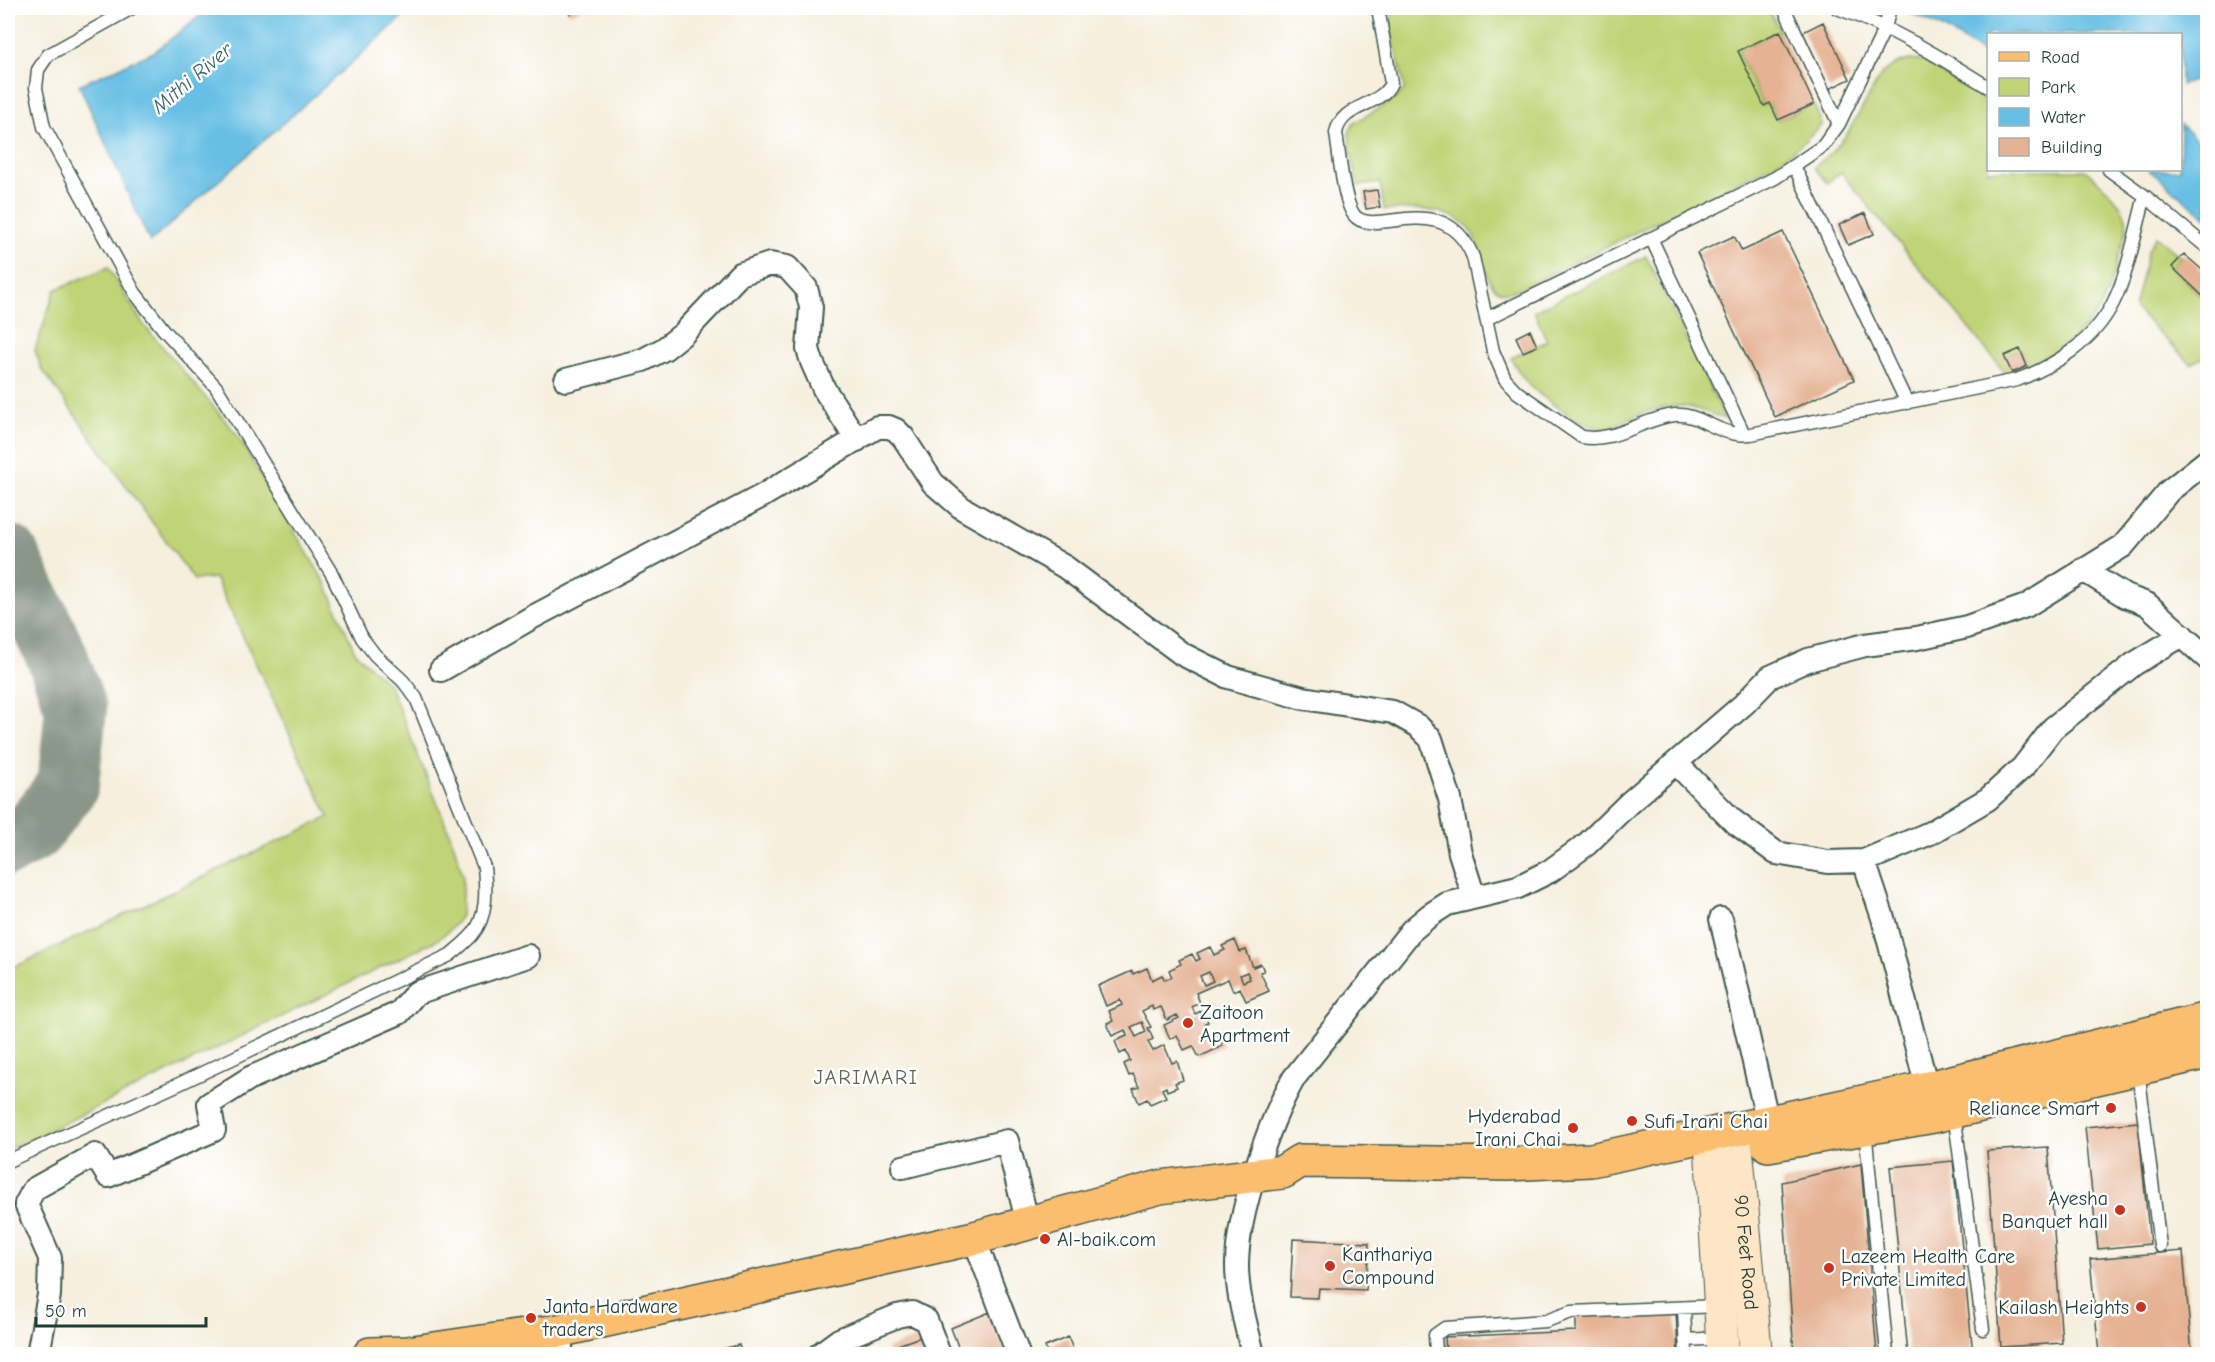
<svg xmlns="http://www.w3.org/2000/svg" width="2215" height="1362" viewBox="0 0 2215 1362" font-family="'Comic Neue',sans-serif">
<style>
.green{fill:#c0d376;stroke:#708855;stroke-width:1.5}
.water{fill:#67bfe4;stroke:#437e8c;stroke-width:1.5}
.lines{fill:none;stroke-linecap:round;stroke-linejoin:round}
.taxiway{stroke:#8a9689;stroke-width:62}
.building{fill:#e5b293;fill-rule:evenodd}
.lane-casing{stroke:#3f584e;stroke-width:15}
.street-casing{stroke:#3f584e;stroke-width:26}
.secondary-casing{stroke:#3f584e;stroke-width:34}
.primary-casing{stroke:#3f584e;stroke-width:36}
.lane{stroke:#fff;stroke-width:12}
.street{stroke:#fff;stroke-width:22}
.secondary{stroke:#fde5c5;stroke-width:32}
.primary{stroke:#fbbd6e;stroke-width:33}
.poi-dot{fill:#c8321e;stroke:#fff;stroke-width:2}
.labels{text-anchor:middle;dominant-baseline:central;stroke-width:5;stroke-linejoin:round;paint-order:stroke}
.poi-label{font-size:20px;fill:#1f3d34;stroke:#fff;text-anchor:start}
.street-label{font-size:20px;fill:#1f3d34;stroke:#fff}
.water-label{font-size:21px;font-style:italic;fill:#356469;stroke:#fff}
.neighbourhood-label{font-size:21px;letter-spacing:1.5px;fill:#646655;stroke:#fff}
</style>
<rect width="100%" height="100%" fill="#fff"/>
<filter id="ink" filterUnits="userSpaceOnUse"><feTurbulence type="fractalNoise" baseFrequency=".0167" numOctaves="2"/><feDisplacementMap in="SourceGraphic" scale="12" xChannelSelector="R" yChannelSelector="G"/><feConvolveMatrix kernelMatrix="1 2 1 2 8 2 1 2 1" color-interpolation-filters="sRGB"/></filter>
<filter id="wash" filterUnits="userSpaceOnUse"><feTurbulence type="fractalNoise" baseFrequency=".008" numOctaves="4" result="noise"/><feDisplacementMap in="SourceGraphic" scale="24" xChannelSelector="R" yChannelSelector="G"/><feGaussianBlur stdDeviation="1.35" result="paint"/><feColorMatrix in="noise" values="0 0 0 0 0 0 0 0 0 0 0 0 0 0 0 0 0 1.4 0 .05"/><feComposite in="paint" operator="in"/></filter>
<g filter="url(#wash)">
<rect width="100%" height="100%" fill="#f6efde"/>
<path class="green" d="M 1394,8 L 1709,8 L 1767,12 L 1772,16 L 1780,31 L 1738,51 L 1763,105 L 1770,103 L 1778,120 L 1814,104 L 1822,124 L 1798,147 L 1769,167 L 1534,282 C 1526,285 1517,291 1508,292 C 1481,296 1484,239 1465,224 C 1442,206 1411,209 1384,210 L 1380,183 L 1358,186 L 1350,149 L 1349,133 L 1354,123 L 1398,97 L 1404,89 C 1403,64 1383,30 1394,8 Z
M 1909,60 L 1923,61 L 1988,102 L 1988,170 L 2085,170 C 2100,183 2120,198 2126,218 C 2129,230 2123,243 2119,254 C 2115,270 2108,297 2099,310 C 2081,336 2055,354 2027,366 L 2020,349 L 2005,356 L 2012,373 L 2006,374 L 1841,172 L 1827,183 L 1814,167 L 1830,154 L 1846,136 L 1883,72 L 1896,64 Z
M 2156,236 L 2181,257 L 2172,267 L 2207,301 L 2207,356 L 2191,364 L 2134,308 L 2148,251 Z
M 1646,256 L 1725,419 C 1682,403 1677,401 1633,417 C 1625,420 1616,426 1607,428 C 1587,432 1539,396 1526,381 C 1520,374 1515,366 1511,358 L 1547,341 L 1534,311 Z
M 108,267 L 143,324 L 235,432 L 326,584 L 355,652 L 390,686 L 453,842 L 463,876 L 461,916 L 452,928 L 437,940 L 28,1141 L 8,1149 L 8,970 L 329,817 L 215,578 L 194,580 L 41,368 L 35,350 L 55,290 Z"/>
<path class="water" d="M 210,8 L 413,8 L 150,242 L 79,85 L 154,52 Z
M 1894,8 L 2207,8 L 2207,77 L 2181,85 L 2180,34 L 1988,34 L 1988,56 C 1959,37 1928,17 1894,8 Z
M 2181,125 L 2207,150 L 2207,218 L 2149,170 L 2180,170 Z"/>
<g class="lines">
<path class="taxiway" d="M 8,555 L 56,654 L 76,709 L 68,785 L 33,831 L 8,845"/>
</g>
<g id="blocks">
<path class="building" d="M 567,8 L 584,8 L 570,14 Z
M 1823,22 L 1850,79 L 1829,89 L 1803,32 Z
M 1780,31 L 1814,104 L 1778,120 L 1770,103 L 1764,106 L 1738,51 Z
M 1377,190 L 1380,207 L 1366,209 L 1363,192 Z
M 1865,213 L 1874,234 L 1848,245 L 1839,225 Z
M 1783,232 L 1854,380 L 1775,417 L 1697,253 L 1734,236 L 1742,251 Z
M 2184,254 L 2208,275 L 2208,301 L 2172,267 Z
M 1530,330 L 1537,346 L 1523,352 L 1516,337 Z
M 2020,349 L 2027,366 L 2012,373 L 2004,356 Z
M 1235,940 L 1240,952 L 1246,950 L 1253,967 L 1261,964 L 1264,971 L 1260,972 L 1269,991 L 1246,1001 L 1240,988 L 1233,991 L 1228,979 L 1196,993 L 1200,1003 L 1192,1007 L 1195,1014 L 1203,1010 L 1208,1022 L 1205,1023 L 1209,1032 L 1215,1029 L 1223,1046 L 1199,1057 L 1193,1046 L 1184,1050 L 1177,1035 L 1170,1039 L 1164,1025 L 1179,1018 L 1177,1015 L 1167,1020 L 1161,1007 L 1153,1010 L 1152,1006 L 1142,1011 L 1151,1027 L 1148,1028 L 1153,1039 L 1148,1042 L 1153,1051 L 1164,1045 L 1172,1063 L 1177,1061 L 1183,1080 L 1175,1083 L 1177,1087 L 1167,1091 L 1166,1087 L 1162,1089 L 1166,1097 L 1150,1104 L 1147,1099 L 1139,1103 L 1133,1089 L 1139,1087 L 1133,1074 L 1129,1076 L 1124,1064 L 1130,1061 L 1126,1051 L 1120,1054 L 1115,1041 L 1127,1036 L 1125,1030 L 1112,1036 L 1107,1023 L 1113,1021 L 1109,1011 L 1122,1005 L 1120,1000 L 1106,1006 L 1098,986 L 1132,971 L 1133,974 L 1147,968 L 1152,980 L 1162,975 L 1165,980 L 1172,977 L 1169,970 L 1181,964 L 1179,960 L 1192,954 L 1196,961 L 1200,959 L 1197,953 L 1210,947 L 1214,955 L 1225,950 L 1222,946 ZM 1209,972 L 1213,981 L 1204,985 L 1200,976 ZM 1247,972 L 1250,979 L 1243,982 L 1240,975 ZM 1142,1022 L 1146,1032 L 1136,1037 L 1131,1027 Z
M 2138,1122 L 2150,1244 L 2098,1249 L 2085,1127 Z
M 2048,1147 L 2062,1343 L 2001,1347 L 1987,1151 Z
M 1953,1161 L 1973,1354 L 1908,1354 L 1890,1167 Z
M 1861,1164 L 1877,1354 L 1794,1354 L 1782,1182 Z
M 1293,1239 L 1369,1243 L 1366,1290 L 1319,1288 L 1318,1298 L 1290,1297 Z
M 2183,1251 L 2192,1354 L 2099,1354 L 2090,1259 Z
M 1676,1310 L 1678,1354 L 1446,1354 L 1445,1337 L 1576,1331 L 1576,1316 Z
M 990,1312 L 1007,1354 L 961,1354 L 951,1328 Z
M 920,1337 L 927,1354 L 889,1354 L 887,1349 Z
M 1068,1337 L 1075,1354 L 1048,1354 L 1045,1347 Z
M 739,1345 L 742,1354 L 702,1354 Z"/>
</g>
</g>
<g filter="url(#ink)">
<use href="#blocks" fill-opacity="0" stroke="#3f584e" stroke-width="1.5"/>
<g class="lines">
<defs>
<path id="lane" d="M 1378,8 L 1391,83 C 1381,107 1341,104 1336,133 C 1339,152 1343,201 1354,215 C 1373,240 1444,186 1473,257 L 1493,351 L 1505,379 L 1517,392 L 1582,437 C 1616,443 1643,418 1675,415 C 1698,413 1715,432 1737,434 C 1741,435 1746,434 1751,434 L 2017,380 C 2055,366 2094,341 2113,303 C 2128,274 2136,229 2145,196
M 1784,8 L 1839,124
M 1837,8 C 1891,27 1940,57 1988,87
M 1794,166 L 1907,403
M 2109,170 L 2145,196 L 2208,248
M 1651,238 L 1744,434
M 1486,319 L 1775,178 L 1823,146 L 1839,124 L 1885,28 L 1890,8
M 2138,1070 L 2160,1246
M 1954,1113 L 1983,1329
M 1865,1129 L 1887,1354
M 8,1161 L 179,1084 L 450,955 C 457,949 465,943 472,935 C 488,917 486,889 484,867 L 416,698 L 403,681 L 375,655 L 362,638 L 332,574 L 216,387 L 164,330 L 135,293 L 44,127 L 36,88 L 38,70 L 48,55 L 132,8
M 1684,1308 L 1686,1354
M 1685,1340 L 1722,1338
M 1436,1354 L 1435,1335 L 1445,1328 L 1546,1321 L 1571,1312 L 1719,1306"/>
<path id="street" d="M 566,380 L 643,360 L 664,349 L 683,334 L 740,274 L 770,264 L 787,267 L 806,288 L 811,307 L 808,349 L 812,362 L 824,389 L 857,440
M 2083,570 L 2125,596 L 2147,604 L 2208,659
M 441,670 L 531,618 L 762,496 L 877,427 L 889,427 L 896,430 L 903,437 L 933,483 L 962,508 L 1065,567 L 1182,654 L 1228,677 L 1303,698 L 1393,712 L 1418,726 L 1431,739 L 1450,799 L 1460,853 L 1474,897
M 1676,763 L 1732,820 L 1776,853 L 1828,862 L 1864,861 L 1930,833 L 1988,799 L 2023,767 L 2053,728 L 2134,664 L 2182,635
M 1864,861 L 1883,918 L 1931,1103
M 1721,919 L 1771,1136
M 903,1167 L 1007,1141 L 1028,1224
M 974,1238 L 1018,1354
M 558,1331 L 562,1354
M 38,1354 L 49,1295 L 50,1258 L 26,1204 L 34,1189 L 95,1155 L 108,1176 L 214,1130 L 209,1104 L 250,1078 L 399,1013 L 416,993 L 528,956
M 820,1354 L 839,1340 L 897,1316 L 912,1313 L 926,1320 L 939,1354
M 1253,1354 C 1246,1325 1237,1295 1237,1265 C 1237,1214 1269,1122 1294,1078 L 1411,931 L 1430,915 L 1447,904 L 1518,887 L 1550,871 L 1587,844 L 1629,803 L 1744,704 L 1770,677 L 1808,660 L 1865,645 L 1917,638 L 1967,627 L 2026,606 L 2123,546 L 2169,491 L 2208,460"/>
<g id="secondary">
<path id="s1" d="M 1735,1130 L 1756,1354"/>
<path d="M 1710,1135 L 1723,1354"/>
</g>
<path id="primary" d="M 1768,1145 L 1934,1116 L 2208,1052
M 370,1354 L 407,1353 L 558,1331 L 974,1238 L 1160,1187 L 1283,1172 L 1300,1161 L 1508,1164 L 1591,1160 L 1928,1088 L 2208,1019"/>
</defs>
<use href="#lane" class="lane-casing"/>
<use href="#street" class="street-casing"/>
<use href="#secondary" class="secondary-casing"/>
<use href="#primary" class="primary-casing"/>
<use href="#lane" class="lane"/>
<use href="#street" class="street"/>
<use href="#secondary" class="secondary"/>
<use href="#primary" class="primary"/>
</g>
</g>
<g class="poi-dot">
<circle cx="1188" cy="1023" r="6"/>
<circle cx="2111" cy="1108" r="6"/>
<circle cx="1632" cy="1121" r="6"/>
<circle cx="1573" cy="1128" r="6"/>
<circle cx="2120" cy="1210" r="6"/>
<circle cx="1045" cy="1239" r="6"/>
<circle cx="1330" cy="1266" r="6"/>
<circle cx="1829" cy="1268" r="6"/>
<circle cx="2141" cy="1307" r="6"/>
<circle cx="531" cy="1318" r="6"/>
</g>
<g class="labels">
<g class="poi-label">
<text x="1200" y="1012">Zaitoon<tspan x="1200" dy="23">Apartment</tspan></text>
<text x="2099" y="1108" text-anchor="end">Reliance Smart</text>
<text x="1561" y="1116" text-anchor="end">Hyderabad<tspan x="1561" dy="23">Irani Chai</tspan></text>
<text x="1644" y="1121">Sufi Irani Chai</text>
<text x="2108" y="1198" text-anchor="end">Ayesha<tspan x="2108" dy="23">Banquet hall</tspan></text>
<text x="1057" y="1239">Al-baik.com</text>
<text x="1342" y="1254">Kanthariya<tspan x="1342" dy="23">Compound</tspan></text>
<text x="1841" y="1256">Lazeem Health Care<tspan x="1841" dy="23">Private Limited</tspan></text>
<text x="543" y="1306">Janta Hardware<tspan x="543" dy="23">traders</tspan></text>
<text x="2129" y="1307" text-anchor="end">Kailash Heights</text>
</g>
<g class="street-label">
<text stroke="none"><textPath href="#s1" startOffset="123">90 Feet Road</textPath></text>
</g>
<g class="water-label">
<text transform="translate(192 78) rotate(-40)">Mithi River</text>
</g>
<g class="neighbourhood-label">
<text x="866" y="1077">JARIMARI</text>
</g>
</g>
<rect width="2215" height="1362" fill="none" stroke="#fff" stroke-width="30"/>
<rect x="1987" y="33" width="195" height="138" fill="#ffffff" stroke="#a5b1ae" stroke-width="1.5"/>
<rect x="1999" y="52" width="30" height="9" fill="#fbbd6e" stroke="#a5b1ae" stroke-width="1.5"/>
<text x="2041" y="63" font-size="18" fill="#1f3d34">Road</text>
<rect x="1999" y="78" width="30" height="18" fill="#c0d376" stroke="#a5b1ae" stroke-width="1.5"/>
<text x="2041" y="93" font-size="18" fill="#1f3d34">Park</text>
<rect x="1999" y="108" width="30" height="18" fill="#67bfe4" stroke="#a5b1ae" stroke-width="1.5"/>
<text x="2041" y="123" font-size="18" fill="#1f3d34">Water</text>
<rect x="1999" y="138" width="30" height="18" fill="#e5b293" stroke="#a5b1ae" stroke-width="1.5"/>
<text x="2041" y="153" font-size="18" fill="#1f3d34">Building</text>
<path d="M36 1317v9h170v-9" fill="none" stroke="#1f3d34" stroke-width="3"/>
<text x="45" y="1317" font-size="18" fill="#1f3d34" stroke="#ffffff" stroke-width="4.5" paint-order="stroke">50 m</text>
</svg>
